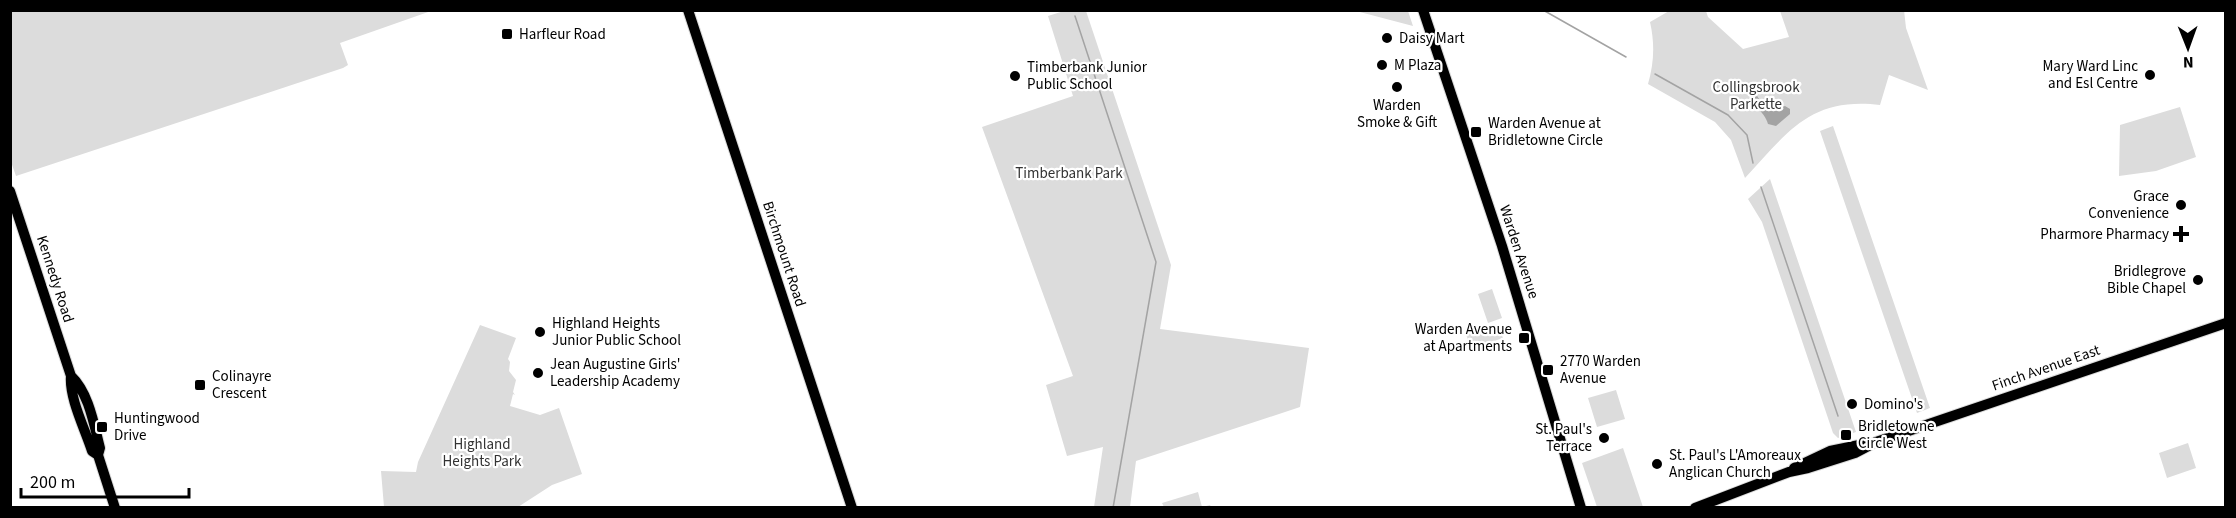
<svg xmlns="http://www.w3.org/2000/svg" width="2236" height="518" viewBox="0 0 2236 518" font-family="'Source Sans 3',sans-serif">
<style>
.green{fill:#dcdcdc}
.water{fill:#a3a3a3}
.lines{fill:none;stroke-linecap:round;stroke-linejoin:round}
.stream{stroke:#a3a3a3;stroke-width:1.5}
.major-casing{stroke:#dbdbdb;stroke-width:12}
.major{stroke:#000;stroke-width:10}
.poi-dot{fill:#000;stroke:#fff;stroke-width:2}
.labels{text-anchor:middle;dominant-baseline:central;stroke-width:4.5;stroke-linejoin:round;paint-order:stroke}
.poi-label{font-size:15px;fill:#000;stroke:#fff;text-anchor:start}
.park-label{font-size:15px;fill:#333;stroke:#fff}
.street-label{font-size:15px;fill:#000;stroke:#fff}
</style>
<rect width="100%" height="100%" fill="#fff"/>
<path class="green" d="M 1904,10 L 1906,28 L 1928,90 L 1889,75 L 1880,105 C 1810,97 1788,132 1745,178 L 1731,140 L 1715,122 L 1648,84 C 1654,63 1655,44 1650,22 L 1669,11 L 1706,11 L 1708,17 L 1743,49 L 1789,37 L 1780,11 Z
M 10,11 L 11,10 L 431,11 L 340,43 L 348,65 L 343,68 L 16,176 L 10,159 Z
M 1064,11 L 1086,11 L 1171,265 L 1160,329 L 1309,348 L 1300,407 L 1136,461 L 1130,507 L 1094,507 L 1103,447 L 1067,456 L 1046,385 L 1073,376 L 982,127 L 1073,96 L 1048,16 Z
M 1356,11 L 1408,11 L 1413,26 Z
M 2180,107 L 2196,157 L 2156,171 L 2119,176 L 2120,125 Z
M 1833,126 L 1930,408 L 1917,413 L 1820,131 Z
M 1770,179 L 1856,432 L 1838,438 L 1833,433 L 1762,222 L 1748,199 Z
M 1492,289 L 1502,318 L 1488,323 L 1478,294 Z
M 1498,324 L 1503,338 L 1471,349 L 1466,334 Z
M 480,325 L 516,338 L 508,359 L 510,362 L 509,371 L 516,380 L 513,392 L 515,395 L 513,394 L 510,406 L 540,415 L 559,408 L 582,474 L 552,485 L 518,507 L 384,507 L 381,471 L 416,472 L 418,462 Z
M 1616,390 L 1625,419 L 1597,427 L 1588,398 Z
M 2188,443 L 2196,468 L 2167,478 L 2159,453 Z
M 1623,448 L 1643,507 L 1597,507 L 1582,463 Z
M 1198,492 L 1202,507 L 1210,505 L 1211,507 L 1164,507 L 1162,503 Z"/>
<path class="water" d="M 1748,86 L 1752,86 C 1760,103 1766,113 1785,106 L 1790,109 L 1790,114 L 1776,126 L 1768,124 C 1765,111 1745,99 1748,86 Z"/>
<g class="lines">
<path class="stream" d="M 1543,10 L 1626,57
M 1075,16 L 1156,262 L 1113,508
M 1655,74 L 1728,115 L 1747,135 L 1753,163
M 1761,187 L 1838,416"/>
<defs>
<path id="major" d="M 688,10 L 852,508
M 1423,10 L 1502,246 L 1581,508
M 10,191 L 71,376 C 69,398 85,429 92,451 L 98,455 L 115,508
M 71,376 C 89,393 94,425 100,448 L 98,455
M 1794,468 L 1830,451 L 1869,443
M 1695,508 L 1789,472 L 1808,468 L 1855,453 L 1876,442 L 2226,323"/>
</defs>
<use href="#major" class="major-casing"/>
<use href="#major" class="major"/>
</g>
<g class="poi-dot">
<rect x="501" y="28" width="12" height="12" rx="3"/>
<circle cx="1387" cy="38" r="6"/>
<circle cx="1382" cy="65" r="6"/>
<circle cx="2150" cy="75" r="6"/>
<circle cx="1015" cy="76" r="6"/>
<circle cx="1397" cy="87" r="6"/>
<rect x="1470" y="126" width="12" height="12" rx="3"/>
<circle cx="2181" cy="205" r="6"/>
<path d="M2178 225h6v6h6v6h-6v6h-6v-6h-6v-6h6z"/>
<circle cx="2198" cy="280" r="6"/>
<circle cx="540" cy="332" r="6"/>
<rect x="1518" y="332" width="12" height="12" rx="3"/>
<rect x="1542" y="364" width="12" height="12" rx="3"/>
<circle cx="538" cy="373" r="6"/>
<rect x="194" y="379" width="12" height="12" rx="3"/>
<circle cx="1852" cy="404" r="6"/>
<rect x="96" y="421" width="12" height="12" rx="3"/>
<rect x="1840" y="429" width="12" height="12" rx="3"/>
<circle cx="1604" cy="438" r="6"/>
<circle cx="1657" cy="464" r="6"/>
</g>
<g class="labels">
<g class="poi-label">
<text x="519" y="34">Harfleur Road</text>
<text x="1399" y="38">Daisy Mart</text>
<text x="1394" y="65">M Plaza</text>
<text x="2138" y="66" text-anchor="end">Mary Ward Linc<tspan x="2138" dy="17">and Esl Centre</tspan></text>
<text x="1027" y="67">Timberbank Junior<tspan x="1027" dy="17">Public School</tspan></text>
<text x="1397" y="105" text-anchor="middle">Warden<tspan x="1397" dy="17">Smoke &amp; Gift</tspan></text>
<text x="1488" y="123">Warden Avenue at<tspan x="1488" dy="17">Bridletowne Circle</tspan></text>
<text x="2169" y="196" text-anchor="end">Grace<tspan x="2169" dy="17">Convenience</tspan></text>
<text x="2169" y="234" text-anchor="end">Pharmore Pharmacy</text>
<text x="2186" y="271" text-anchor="end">Bridlegrove<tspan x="2186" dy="17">Bible Chapel</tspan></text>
<text x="552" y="323">Highland Heights<tspan x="552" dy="17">Junior Public School</tspan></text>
<text x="1512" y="329" text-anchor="end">Warden Avenue<tspan x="1512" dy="17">at Apartments</tspan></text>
<text x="1560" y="361">2770 Warden<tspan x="1560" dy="17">Avenue</tspan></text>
<text x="550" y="364">Jean Augustine Girls'<tspan x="550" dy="17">Leadership Academy</tspan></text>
<text x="212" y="376">Colinayre<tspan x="212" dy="17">Crescent</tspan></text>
<text x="1864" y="404">Domino's</text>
<text x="114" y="418">Huntingwood<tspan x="114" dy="17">Drive</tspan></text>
<text x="1858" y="426">Bridletowne<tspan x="1858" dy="17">Circle West</tspan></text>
<text x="1592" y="429" text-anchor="end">St. Paul's<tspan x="1592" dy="17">Terrace</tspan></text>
<text x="1669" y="455">St. Paul's L'Amoreaux<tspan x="1669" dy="17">Anglican Church</tspan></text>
</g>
<g class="park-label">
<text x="1756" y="87">Collingsbrook<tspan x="1756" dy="17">Parkette</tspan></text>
<text x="1069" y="173">Timberbank Park</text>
<text x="482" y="444">Highland<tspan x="482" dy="17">Heights Park</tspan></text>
</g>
<g class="street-label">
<text transform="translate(1519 252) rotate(72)">Warden Avenue</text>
<text transform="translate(784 254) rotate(72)">Birchmount Road</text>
<text transform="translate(55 279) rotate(72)">Kennedy Road</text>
<text transform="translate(2046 368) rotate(-19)">Finch Avenue East</text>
</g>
</g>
<rect width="2236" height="518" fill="none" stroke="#000000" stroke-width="24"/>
<g transform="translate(2188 48) rotate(179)" stroke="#ffffff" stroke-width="4.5" paint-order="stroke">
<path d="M0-4.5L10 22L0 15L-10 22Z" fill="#000000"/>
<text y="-9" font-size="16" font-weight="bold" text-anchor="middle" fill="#000000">N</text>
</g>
<path d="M21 488v9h168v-9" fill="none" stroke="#000000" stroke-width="3"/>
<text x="30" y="488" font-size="18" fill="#000000" stroke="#ffffff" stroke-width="4.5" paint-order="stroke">200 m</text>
</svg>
